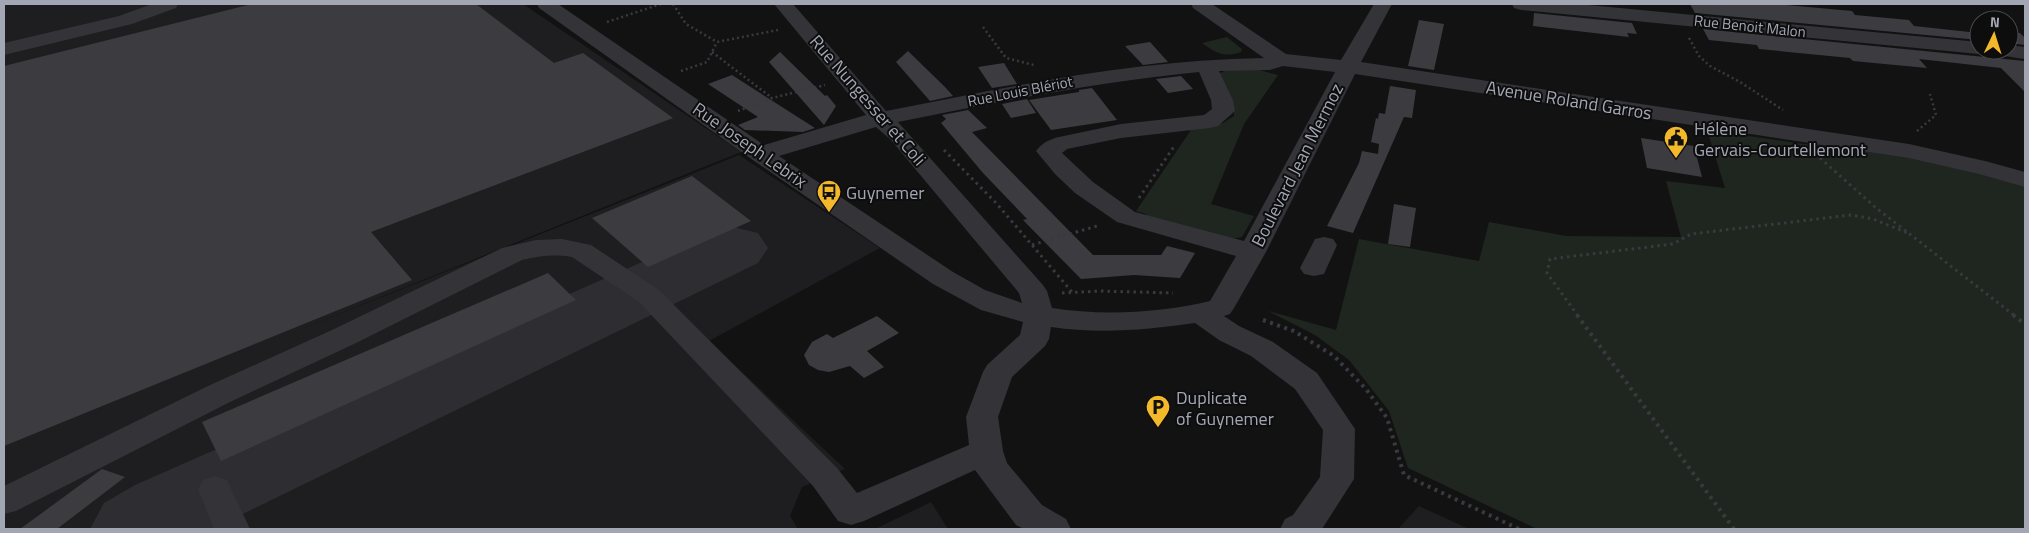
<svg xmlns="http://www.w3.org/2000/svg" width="2029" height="533" viewBox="0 0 2029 533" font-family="'Titillium Web',sans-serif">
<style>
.built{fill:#1e1e20}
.green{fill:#1e261f}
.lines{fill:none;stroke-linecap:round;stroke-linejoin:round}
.taxiway{fill:#2e2e32;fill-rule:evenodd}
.building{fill:#3c3c40}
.path-far2{stroke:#393a3f;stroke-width:2.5;stroke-dasharray:2 3;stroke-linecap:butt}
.path-far1{stroke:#393a3f;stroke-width:3;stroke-dasharray:2.5 4;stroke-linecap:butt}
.path{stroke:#393a3f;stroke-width:4;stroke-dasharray:3 4.5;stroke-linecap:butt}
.minor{fill:#333338;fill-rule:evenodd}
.labels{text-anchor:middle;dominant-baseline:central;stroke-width:4;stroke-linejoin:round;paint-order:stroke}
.far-street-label{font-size:15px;fill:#a3a7b4;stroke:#0d0d0e}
.street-label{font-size:18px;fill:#a3a7b4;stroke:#0d0d0e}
.poi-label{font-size:18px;fill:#a3a7b4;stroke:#0d0d0e;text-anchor:start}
</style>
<rect width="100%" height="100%" fill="#121213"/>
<path class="built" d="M 4,4 L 523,4 L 741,152 L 289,334 L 739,155 L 880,248 L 709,341 L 845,469 L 802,487 L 790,516 L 798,529 L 4,529 Z
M 931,502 L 948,529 L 875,529 Z
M 1419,506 L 1469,529 L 1398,529 Z"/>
<path class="green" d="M 1227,37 L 1242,49 L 1241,52 C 1224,58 1216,53 1202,43 Z
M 1227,70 L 1259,70 L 1278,75 L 1244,124 L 1211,204 L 1254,216 L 1242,237 L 1231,239 L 1145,217 L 1146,214 L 1136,211 L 1193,127 L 1223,123 L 1234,116 L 1234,111 L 1218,74 Z
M 1707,130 L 1804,144 L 1830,144 L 1930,160 L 2006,179 L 2025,186 L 2025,529 L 1537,529 L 1408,468 L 1389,411 L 1349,360 L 1315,335 L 1268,311 L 1336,330 L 1359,239 L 1479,261 L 1489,222 L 1566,236 L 1681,237 L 1666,181 L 1725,188 Z"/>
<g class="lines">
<path class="taxiway" d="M 733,227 L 758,233 L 768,248 L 758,263 L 212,529 L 90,529 L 104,503 L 135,485 L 708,233 Z"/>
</g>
<path class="building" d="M 252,4 L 476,4 L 554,63 L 583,53 L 673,118 L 371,232 L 412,280 L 4,446 L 4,66 Z
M 1690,4 L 1776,4 L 1852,11 L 1855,15 L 1909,20 L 1914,26 L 1979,33 L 1979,40 L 1695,13 Z
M 1534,13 L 1632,23 L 1637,34 L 1627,33 L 1629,37 L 1533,26 Z
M 1419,20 L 1444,24 L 1434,70 L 1408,66 Z
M 1703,29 L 2025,61 L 2025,92 L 2001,68 L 1919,59 L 1927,68 L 1853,61 L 1850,58 L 1759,49 L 1757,45 L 1709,40 Z
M 2009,32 L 2020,33 L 2025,38 L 2025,45 L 2009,43 Z
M 1150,42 L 1168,62 L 1143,65 L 1125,46 Z
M 908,51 L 945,87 L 953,96 L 930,101 L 896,62 Z
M 780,52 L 825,96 L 827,95 L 836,106 L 824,125 L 769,62 Z
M 1004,63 L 1017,84 L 992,88 L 978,67 Z
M 732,75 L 815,128 L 803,132 L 745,130 L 738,125 L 758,117 L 708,84 Z
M 1181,76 L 1193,89 L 1168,93 L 1156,79 Z
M 1390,86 L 1416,90 L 1412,118 L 1404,117 L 1353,233 L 1327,226 L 1359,163 L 1362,151 L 1378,154 L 1379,144 L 1371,142 L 1376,118 L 1378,119 L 1379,113 L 1385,114 Z
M 1092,88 L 1117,120 L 1051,130 L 1029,100 L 1079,92 L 1079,90 Z
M 1027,99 L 1036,113 L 1011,118 L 1002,104 Z
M 968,110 L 987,128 L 972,132 L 1093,255 L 1161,255 L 1167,246 L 1195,253 L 1180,278 L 1134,275 L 1081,279 L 1023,220 L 1027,219 L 983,173 L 941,123 L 946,119 L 942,115 Z
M 1641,138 L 1694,146 L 1702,177 L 1647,168 Z
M 692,176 L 751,221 L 648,267 L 592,218 Z
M 1394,204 L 1416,208 L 1410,247 L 1388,244 Z
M 548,273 L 576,300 L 221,461 L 202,422 Z
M 877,316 L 899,333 L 867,351 L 884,367 L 864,378 L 850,366 L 829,372 L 818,370 L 809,365 L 804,355 L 812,342 L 827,334 L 833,338 Z
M 102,469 L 125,477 L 57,529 L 20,529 Z"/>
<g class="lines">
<path class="path-far2" d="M 673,4 L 686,24 L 717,42 L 778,30
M 607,22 L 661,4
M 983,27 L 1006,58 L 1034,65
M 1689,38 L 1699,56 L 1710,66 L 1740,82 L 1783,110
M 712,52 L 772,98
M 681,71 L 707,62 L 717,42
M 738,111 L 772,98 L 825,85
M 1917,131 L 1936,115 L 1930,94"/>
<path class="path-far1" d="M 944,150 L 997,204 L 1072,292
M 1820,158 L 1875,207 L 2015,316
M 1139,198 L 1175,145
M 1032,245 L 1097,226
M 1062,293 L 1100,291 L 1173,293
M 1578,316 L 1547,273 L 1550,259 L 1673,244 L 1691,234 L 1851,215 L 1873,219 L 1910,234"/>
<path class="path" d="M 1577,315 L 1734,529
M 2013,315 L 2025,324
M 1263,320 L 1294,331 L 1334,356 L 1366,389 L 1387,418 L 1404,475 L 1519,529"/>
<path class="minor" d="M 152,4 L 178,4 L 176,8 L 132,24 L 4,55 L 4,43 L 119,16 Z
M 537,4 L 558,4 L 764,145 L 866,115 L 774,4 L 793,4 L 886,111 C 1014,86 1133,60 1264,58 L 1193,8 L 1191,4 L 1212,4 L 1286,54 L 1341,60 L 1374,4 L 1392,4 L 1361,62 L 1909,144 L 1985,161 L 2025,172 L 2025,187 L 1979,174 L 1909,158 L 1355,74 L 1266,252 L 1234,308 L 1230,314 L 1224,316 L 1239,326 L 1273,342 L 1317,373 L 1355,429 L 1354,479 L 1322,529 L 1280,529 L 1285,519 L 1293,515 L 1320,477 L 1323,430 L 1295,389 L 1251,356 L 1219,340 L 1195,323 C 1147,330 1099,334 1051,327 L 1049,339 L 1045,346 L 1012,377 L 998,417 L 1003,451 L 1007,463 L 1042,505 L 1066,519 L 1071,529 L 1024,529 L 1016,525 L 975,470 L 864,521 L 851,525 L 838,521 L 813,486 L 639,302 L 572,257 C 555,254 538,256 522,260 L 354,344 L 230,402 L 16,511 L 4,514 L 4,486 L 208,386 L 332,330 L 502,248 L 536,240 L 562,239 L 591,245 L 659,290 L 837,468 L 857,493 L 969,445 L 966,417 L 983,372 L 987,365 L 1020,335 L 1023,322 L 981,310 L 933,284 L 747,156 L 539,8 ZM 1283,66 L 1335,72 L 1244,241 L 1135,212 L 1093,182 L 1062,153 L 1067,149 L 1121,138 L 1210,128 L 1218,126 L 1235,111 L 1233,100 L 1219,71 L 1270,70 ZM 1199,72 L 1211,100 L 1212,109 L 1204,115 L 1121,124 L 1059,137 C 1050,139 1042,143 1036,151 L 1055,174 L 1075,193 L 1117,222 L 1236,256 L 1210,301 C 1159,313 1103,316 1052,308 L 1047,291 L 1043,285 L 898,122 C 998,102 1097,82 1199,72 ZM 876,127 L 891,140 L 1019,293 L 1022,303 L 985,290 L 953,272 L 779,156 Z
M 1512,4 L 1578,4 L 1979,42 L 1979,50 L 2009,50 L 2009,45 L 2025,47 L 2025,59 C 2013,58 1987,52 1979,54 L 1521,10 L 1514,8 Z
M 1324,237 L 1333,239 L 1337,245 L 1324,274 L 1314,276 L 1304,274 L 1300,268 L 1315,239 Z
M 215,476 L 227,480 L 250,529 L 214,529 L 198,489 L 203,480 Z"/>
</g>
<defs>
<symbol id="civic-pin" viewBox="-11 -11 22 30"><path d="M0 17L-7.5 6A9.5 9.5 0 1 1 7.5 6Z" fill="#f3b92b" stroke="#0d0d0e"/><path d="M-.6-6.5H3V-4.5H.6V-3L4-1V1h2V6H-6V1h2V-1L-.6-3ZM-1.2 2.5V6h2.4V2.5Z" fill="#111"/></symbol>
<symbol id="bus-pin" viewBox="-11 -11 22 30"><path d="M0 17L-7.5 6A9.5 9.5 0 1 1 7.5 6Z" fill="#f3b92b" stroke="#0d0d0e"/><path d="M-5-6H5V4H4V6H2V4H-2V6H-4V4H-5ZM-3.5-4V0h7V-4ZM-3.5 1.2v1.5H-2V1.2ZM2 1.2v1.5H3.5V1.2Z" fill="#111"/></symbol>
<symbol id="parking-pin" viewBox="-11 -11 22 30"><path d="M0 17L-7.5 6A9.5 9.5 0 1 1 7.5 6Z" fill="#f3b92b" stroke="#0d0d0e"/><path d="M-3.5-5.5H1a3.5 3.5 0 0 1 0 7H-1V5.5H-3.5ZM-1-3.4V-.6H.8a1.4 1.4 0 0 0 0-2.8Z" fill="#111"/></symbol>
</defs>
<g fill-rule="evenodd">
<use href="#civic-pin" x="1662" y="124" width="28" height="38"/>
<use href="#bus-pin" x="815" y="178" width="28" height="38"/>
<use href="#parking-pin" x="1144" y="393" width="28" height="38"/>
</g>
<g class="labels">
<g class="far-street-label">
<text transform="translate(1750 26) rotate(6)">Rue Benoit Malon</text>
<text transform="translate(1020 91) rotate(-11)">Rue Louis Blériot</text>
</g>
<g class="street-label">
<text transform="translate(868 100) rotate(49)">Rue Nungesser et Coli</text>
<text transform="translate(1569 100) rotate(9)">Avenue Roland Garros</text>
<text transform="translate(750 145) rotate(35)">Rue Joseph Lebrix</text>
<text transform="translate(1297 165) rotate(-63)">Boulevard Jean Mermoz</text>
</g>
<g class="poi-label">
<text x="1694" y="128">Hélène<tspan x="1694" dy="21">Gervais-Courtellemont</tspan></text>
<text x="846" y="192">Guynemer</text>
<text x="1176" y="397">Duplicate<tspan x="1176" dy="21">of Guynemer</tspan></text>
</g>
</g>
<rect width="2029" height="533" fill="none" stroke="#a3a7b4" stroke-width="10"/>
<g transform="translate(1994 35) rotate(4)"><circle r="24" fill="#0d0d0e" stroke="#494b50"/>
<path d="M0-4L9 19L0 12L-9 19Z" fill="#f3b92b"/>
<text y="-8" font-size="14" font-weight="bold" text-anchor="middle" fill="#a3a7b4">N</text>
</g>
</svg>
